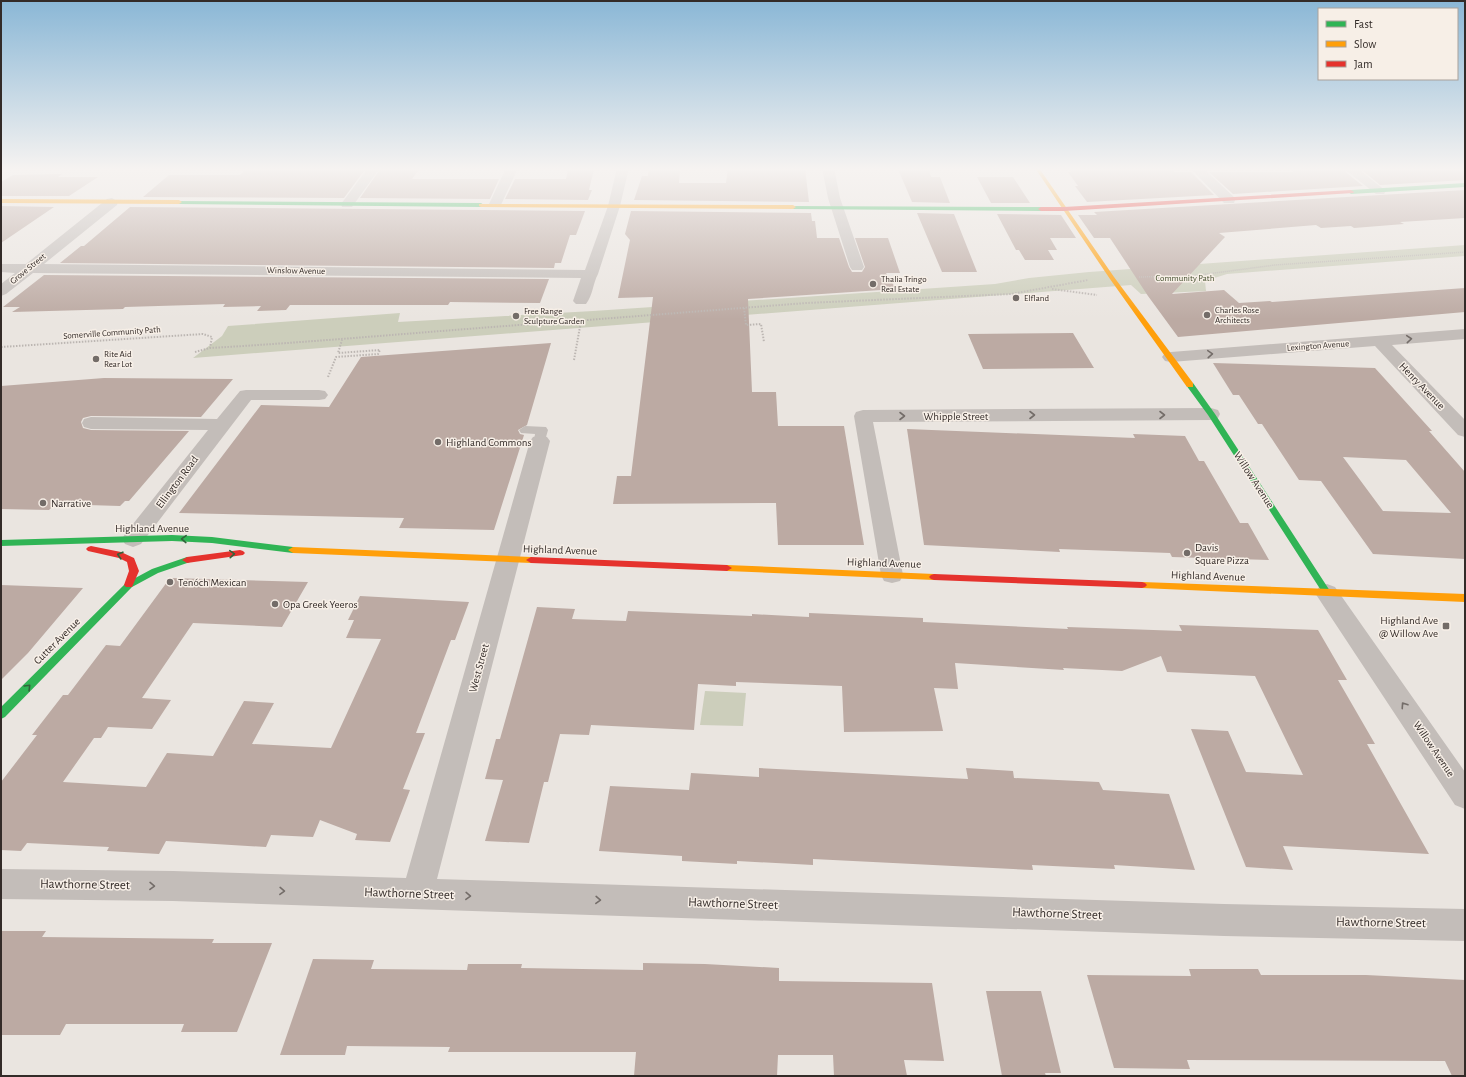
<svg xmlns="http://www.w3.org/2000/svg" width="1466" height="1077" viewBox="0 0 1466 1077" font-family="'Alegreya Sans',sans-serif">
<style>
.green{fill:#cccebb}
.building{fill:#bcaaa3;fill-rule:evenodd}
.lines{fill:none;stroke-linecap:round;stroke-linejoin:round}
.path-far1{stroke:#bcb6b2;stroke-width:1.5;stroke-dasharray:1 1;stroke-linecap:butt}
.path{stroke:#bcb6b2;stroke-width:2;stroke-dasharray:1.5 1.5;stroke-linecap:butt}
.lane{fill:#c3bdb9;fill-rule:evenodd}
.street{fill:#c3bdb9;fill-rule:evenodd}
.fast{fill:#30b455;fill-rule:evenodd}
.slow{fill:#ff9f0a;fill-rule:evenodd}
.jam{fill:#e5322d;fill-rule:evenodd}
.oneway{stroke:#746d69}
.oneway2{stroke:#32623a}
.poi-dot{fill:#736c68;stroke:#f7efe7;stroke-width:1.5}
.labels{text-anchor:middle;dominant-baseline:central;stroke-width:3;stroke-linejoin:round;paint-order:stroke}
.far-street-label{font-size:9px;fill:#332b28;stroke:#f7efe7}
.far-park-label{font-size:9px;fill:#444f2e;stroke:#f7efe7}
.far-poi-label{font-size:9px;fill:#332b28;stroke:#f7efe7;text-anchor:start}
.street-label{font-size:11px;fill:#332b28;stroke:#f7efe7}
.poi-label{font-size:11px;fill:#332b28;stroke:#f7efe7;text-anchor:start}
.near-street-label{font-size:13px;fill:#332b28;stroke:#f7efe7}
</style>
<rect width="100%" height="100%" fill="#eae5e0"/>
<path class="green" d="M 1465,245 L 1465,256 L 1227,274 L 1205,281 L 1206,291 L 1141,294 L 1131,285 L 193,358 L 222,336 L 228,326 L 400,313 L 398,322 L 593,311 L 995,284 L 1029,278 L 1089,272 Z
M 705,691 L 746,693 L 743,726 L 700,725 Z"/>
<path class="building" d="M 247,168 L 366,168 L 344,198 L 143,197 L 169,175 L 240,175 Z
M 381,168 L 420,168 L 412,179 L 499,179 L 490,199 L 360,198 Z
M 649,168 L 680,168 L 679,183 L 726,183 L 728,168 L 805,168 L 809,202 L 634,200 L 642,176 L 648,176 Z
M 1068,168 L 1171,168 L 1174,172 L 1191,172 L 1214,195 L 1087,202 L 1075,186 L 1078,186 L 1068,172 L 1071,172 Z
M 1405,168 L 1465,168 L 1465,180 L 1380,185 L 1362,170 Z
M 594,169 L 589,190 L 592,190 L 588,200 L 505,199 L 515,179 L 566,179 L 568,170 Z
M 898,169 L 929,170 L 931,177 L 940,177 L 950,203 L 912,202 Z
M 1291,170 L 1343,170 L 1363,186 L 1233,194 L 1209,172 L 1294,172 Z
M 62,174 L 58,177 L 98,177 L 69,196 L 1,196 L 1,182 L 13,175 Z
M 977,177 L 1013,177 L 1030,203 L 991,203 Z
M 1465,190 L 1465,218 L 1400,222 L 1404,224 L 1354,228 L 1351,226 L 1321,228 L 1316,225 L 1219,233 L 1225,237 L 1172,294 L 1224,290 L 1239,303 L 1270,301 L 1272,302 L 1465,288 L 1465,312 L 1178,337 L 1148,296 L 1110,238 L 1094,238 L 1078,215 L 1097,215 L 1094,212 Z
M 1,206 L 54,207 L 1,243 Z
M 130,207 L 585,211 L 576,235 L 570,235 L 561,263 L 555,263 L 554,268 L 60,263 L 81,246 L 84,246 Z
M 631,211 L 811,213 L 812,221 L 815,221 L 817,238 L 839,238 L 849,267 L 852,272 L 862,272 L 865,267 L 855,238 L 888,238 L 900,273 L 886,273 L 896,289 L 748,299 L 752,392 L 776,392 L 778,426 L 844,426 L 864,545 L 778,545 L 776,503 L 613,504 L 617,476 L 631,476 L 653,297 L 618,298 L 630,240 L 625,234 Z
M 917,213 L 954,214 L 977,272 L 942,272 Z
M 997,214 L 1061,215 L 1076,238 L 1050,238 L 1057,250 L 1048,250 L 1054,260 L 1025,260 L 1019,250 L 1016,250 Z
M 44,275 L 549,279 L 540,303 L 450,302 L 448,305 L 290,305 L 286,310 L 257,311 L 261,306 L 223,307 L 225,304 L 125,307 L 123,309 L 12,312 L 20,307 L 3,307 Z
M 1073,333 L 1094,368 L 983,369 L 968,334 Z
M 551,343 L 527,425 L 518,430 L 520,434 L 524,435 L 494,530 L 399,528 L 404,518 L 179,513 L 261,405 L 329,407 L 361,357 Z
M 1213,363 L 1375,368 L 1432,431 L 1429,431 L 1465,472 L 1465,559 L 1373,554 L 1321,481 L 1299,480 L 1262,424 L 1258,424 L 1239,395 L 1233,395 ZM 1343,457 L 1406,460 L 1451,513 L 1383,511 Z
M 104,378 L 233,379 L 201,417 L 91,416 L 83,418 L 81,422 L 83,428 L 91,430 L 189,431 L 129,501 L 125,501 L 120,506 L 55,504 L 49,510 L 1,509 L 1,386 Z
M 907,429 L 1135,438 L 1133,434 L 1185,436 L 1199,461 L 1204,461 L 1240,523 L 1248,523 L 1269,560 L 1172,557 L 1170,553 L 1059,549 L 1060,552 L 924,545 Z
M 170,578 L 308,582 L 282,627 L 193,623 L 142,698 L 171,700 L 152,729 L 108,727 L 101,738 L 94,738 L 63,782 L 146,787 L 167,753 L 213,756 L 244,701 L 274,703 L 252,744 L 331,748 L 381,639 L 346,638 L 354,620 L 348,620 L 360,596 L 469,602 L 455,640 L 451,640 L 416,733 L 425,733 L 403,789 L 410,790 L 390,842 L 355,840 L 357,834 L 320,820 L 313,837 L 271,835 L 266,847 L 166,841 L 159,854 L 107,851 L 109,847 L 27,843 L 21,851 L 1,850 L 1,782 L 37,735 L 32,735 L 63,695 L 68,695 L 106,645 L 120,646 Z
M 1,585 L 83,588 L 28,653 L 1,680 Z
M 537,607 L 575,609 L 572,619 L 626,621 L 628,611 L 752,616 L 752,614 L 809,617 L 809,613 L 923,618 L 923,622 L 1068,629 L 1067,627 L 1182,631 L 1179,625 L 1318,630 L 1347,680 L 1338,680 L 1375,744 L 1367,744 L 1429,854 L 1283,846 L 1293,870 L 1246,867 L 1191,729 L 1228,731 L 1246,772 L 1303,775 L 1255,676 L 1167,672 L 1161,656 L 1122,671 L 1063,668 L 1064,670 L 955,663 L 958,689 L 934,688 L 943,731 L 844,732 L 842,686 L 736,682 L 736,686 L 698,684 L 694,730 L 591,725 L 589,735 L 560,734 L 548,782 L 544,782 L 529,843 L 485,841 L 503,780 L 485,779 L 496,739 L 500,739 Z
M 759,768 L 968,779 L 966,768 L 1013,771 L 1014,778 L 1099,782 L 1103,790 L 1169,794 L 1195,870 L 1114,865 L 1115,869 L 1032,865 L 1033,870 L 813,859 L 813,865 L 737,861 L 737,864 L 682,861 L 682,856 L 599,851 L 610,786 L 689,790 L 691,773 L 759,777 Z
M 1,931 L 46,931 L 42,937 L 214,939 L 212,943 L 272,943 L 237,1032 L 181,1032 L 184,1024 L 66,1024 L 60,1035 L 1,1035 Z
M 313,959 L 374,960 L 371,969 L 467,970 L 468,964 L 522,964 L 521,968 L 643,970 L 643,963 L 705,964 L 779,968 L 779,981 L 932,983 L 944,1061 L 904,1060 L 907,1076 L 834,1076 L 833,1055 L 778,1055 L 777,1076 L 634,1076 L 636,1052 L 448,1052 L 450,1047 L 347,1046 L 345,1055 L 280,1055 Z
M 1189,969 L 1258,969 L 1261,975 L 1366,975 L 1465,980 L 1465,1076 L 1452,1076 L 1445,1061 L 1187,1060 L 1190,1069 L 1114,1068 L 1087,975 L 1191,976 Z
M 986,991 L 1041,991 L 1061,1073 L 1045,1073 L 1046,1076 L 1002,1076 Z"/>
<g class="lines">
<path class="path-far1" d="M 1139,277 L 1192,276 L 1275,265 L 1465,252"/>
<path class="path" d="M 1052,289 L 1097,295
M 744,308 L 746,325 L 761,324 L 764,342
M 587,320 L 806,303 L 1011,294 L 1088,280
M 1,347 L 203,334 L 212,337 L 210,348
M 195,352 L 210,348 C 332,341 454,329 576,321
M 574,360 L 581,321
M 328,377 L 336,357 L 378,354 L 380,350 L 338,353 L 342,340"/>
<path class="lane" d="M 525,426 L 546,427 L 548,430 L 544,444 L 536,444 L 534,441 L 535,434 L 521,433 L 519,430 Z"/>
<path class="street" d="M 368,168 L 380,168 L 352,207 L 342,207 L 341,204 Z
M 506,168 L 518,168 L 500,207 L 490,207 L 489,204 Z
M 617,168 L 629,168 L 620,206 L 598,274 C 593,283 593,295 586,304 L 576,304 L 573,301 L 581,278 L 33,273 L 6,294 L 1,296 L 1,284 L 15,273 L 1,272 L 1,264 L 26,264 L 107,199 L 112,198 L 118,202 L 117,205 L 44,264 L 585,270 L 608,206 Z
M 822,168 L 834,168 L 840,198 L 864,267 L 862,270 L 852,270 L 850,267 L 828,198 Z
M 1190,168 L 1203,168 L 1234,197 L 1235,200 L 1234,203 L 1224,203 Z
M 1343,168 L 1357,168 L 1386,191 L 1384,194 L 1376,194 Z
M 1465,329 L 1465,339 L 1392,345 L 1465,420 L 1465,437 L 1458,435 L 1375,346 L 1171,362 L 1165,361 L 1162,357 L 1165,353 L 1171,352 Z
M 246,390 L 319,390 L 325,391 L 328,395 L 325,399 L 319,400 L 251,400 L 141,544 L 133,547 L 125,544 L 122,539 L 125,534 L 208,430 L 91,429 L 84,427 L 82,423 L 84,419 L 91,417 L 217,419 L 240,391 Z
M 1211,408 L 1218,410 L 1220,414 L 1218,418 L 1211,420 L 873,422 L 903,575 L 900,581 L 892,583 L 884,581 L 881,575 L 854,416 L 856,412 L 863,410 Z
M 540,435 L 547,437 L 550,441 L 437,879 L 1224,904 L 1465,909 L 1465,941 L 1224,936 L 173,901 L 1,899 L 1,869 L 173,871 L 406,878 L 530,441 L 533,437 Z
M 1327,584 L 1335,587 L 1465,772 L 1465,809 L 1455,805 L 1319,599 L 1315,593 L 1319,587 Z"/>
<path class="fast" d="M 1465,183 L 1465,187 L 1351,194 L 1348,192 L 1351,190 Z
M 177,201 L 481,203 L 484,205 L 481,207 L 179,204 L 177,203 Z
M 791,206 L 1041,207 L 1044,209 L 1041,211 L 793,209 L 791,208 Z
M 1187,383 L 1193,383 L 1215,414 L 1330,591 L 1332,593 L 1330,595 L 1324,595 L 1208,415 L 1186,385 Z
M 172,535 L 212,537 L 293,547 L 298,550 L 293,553 L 212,543 L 172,541 L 1,546 L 1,540 Z
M 187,557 L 190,558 L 192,560 L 190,562 L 158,573 L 132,587 L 5,717 L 1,719 L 1,707 L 126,583 L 152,569 Z"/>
<path class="slow" d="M 1035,168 L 1039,168 L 1114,277 L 1193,383 L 1193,387 L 1187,387 L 1110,279 Z
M 1,199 L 179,200 L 182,202 L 179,204 L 1,203 Z
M 479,204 L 793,205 L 796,207 L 793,209 L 481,207 L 479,206 Z
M 293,547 L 531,557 L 536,560 L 531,563 L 293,553 L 288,550 Z
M 727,565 L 934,574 L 937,575 L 939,577 L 937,579 L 934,580 L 727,571 L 722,568 Z
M 1142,582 L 1465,594 L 1465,602 L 1142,588 L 1139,587 L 1137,585 L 1139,583 Z"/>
<path class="jam" d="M 1351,190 L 1354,192 L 1353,193 L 1064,211 L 1041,211 L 1038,209 L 1041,207 L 1064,207 Z
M 91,546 L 121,552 L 134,558 L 139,571 L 132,587 L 126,587 L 124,585 L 129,571 L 127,562 L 119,558 L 88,551 L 86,549 L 88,547 Z
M 240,550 L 243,551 L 245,553 L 243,555 L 187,563 L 182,560 L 187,557 Z
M 531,557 L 727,565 L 732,568 L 727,571 L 531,563 L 526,560 Z
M 934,574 L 1142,582 L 1145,583 L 1147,585 L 1145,587 L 1142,588 L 934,580 L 931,579 L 929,577 L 931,575 Z"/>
</g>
<defs><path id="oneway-chevron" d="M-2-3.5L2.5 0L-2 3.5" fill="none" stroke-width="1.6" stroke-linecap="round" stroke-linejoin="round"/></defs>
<g class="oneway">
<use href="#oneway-chevron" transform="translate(1409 339) rotate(-5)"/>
<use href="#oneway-chevron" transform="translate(1210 354) rotate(-4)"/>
<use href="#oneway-chevron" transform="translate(1032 415)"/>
<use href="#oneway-chevron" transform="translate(1162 415)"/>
<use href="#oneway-chevron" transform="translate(902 416)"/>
<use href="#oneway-chevron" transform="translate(1404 705) rotate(-124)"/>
<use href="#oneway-chevron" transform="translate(152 886) rotate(1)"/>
<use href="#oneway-chevron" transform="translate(282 891) rotate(2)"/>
<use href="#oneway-chevron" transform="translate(468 896) rotate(2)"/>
<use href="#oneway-chevron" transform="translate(598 900) rotate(2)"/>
</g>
<g class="oneway2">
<use href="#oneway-chevron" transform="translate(184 539) rotate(-178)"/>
<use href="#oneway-chevron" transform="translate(232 554) rotate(-4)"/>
<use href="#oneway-chevron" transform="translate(120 555) rotate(-164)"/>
<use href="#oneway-chevron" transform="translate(28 687) rotate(-45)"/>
</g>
<linearGradient id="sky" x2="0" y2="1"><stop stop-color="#8ab7d6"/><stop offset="0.53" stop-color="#f6f3f1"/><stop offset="1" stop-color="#f6f3f1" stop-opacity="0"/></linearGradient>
<rect width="1466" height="319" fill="url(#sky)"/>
<g class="poi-dot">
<circle cx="873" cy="284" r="4"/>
<circle cx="1016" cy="298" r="4"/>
<circle cx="1207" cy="315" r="4"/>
<circle cx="516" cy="316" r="4"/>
<circle cx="96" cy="359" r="4"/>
<circle cx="438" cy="442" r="4"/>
<circle cx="43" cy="503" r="4"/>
<circle cx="1187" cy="553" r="4"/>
<circle cx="170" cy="582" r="4"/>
<circle cx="275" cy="604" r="4"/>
<rect x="1442" y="622" width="8" height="8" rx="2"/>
</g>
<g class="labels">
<g class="far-street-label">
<text transform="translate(28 269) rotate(-39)">Grove Street</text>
<text transform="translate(296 271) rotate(1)">Winslow Avenue</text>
<text transform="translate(112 333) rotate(-4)">Somerville Community Path</text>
<text transform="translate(1318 346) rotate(-4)">Lexington Avenue</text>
</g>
<g class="far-park-label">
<text x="1185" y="278">Community Path</text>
</g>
<g class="far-poi-label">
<text x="881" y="279">Thalia Tringo<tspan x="881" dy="10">Real Estate</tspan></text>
<text x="1024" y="298">Elfland</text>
<text x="1215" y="310">Charles Rose<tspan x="1215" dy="10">Architects</tspan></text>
<text x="524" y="311">Free Range<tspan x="524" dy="10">Sculpture Garden</tspan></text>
<text x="104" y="354">Rite Aid<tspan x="104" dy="10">Rear Lot</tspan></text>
</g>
<g class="street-label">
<text transform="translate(1422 386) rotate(46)">Henry Avenue</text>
<text x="956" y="416">Whipple Street</text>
<text transform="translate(1254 480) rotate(57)">Willow Avenue</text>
<text transform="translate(177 482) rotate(-53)">Ellington Road</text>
<text x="152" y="528">Highland Avenue</text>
<text transform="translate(560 550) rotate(2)">Highland Avenue</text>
<text transform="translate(884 563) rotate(2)">Highland Avenue</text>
<text transform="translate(1208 576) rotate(2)">Highland Avenue</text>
<text transform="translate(57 641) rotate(-45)">Cutter Avenue</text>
<text transform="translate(479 668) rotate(-75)">West Street</text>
<text transform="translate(1434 749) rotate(56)">Willow Avenue</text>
</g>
<g class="poi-label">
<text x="446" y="442">Highland Commons</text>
<text x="51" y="503">Narrative</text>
<text x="1195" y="547">Davis<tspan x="1195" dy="13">Square Pizza</tspan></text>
<text x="178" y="582">Tenóch Mexican</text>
<text x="283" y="604">Opa Greek Yeeros</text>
<text x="1438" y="620" text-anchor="end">Highland Ave<tspan x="1438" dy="13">@ Willow Ave</tspan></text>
</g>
<g class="near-street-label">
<text transform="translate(85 885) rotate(1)">Hawthorne Street</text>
<text transform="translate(409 894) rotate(2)">Hawthorne Street</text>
<text transform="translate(733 904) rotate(2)">Hawthorne Street</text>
<text transform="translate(1057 914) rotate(2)">Hawthorne Street</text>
<text transform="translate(1381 923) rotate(1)">Hawthorne Street</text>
</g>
</g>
<rect width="1466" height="1077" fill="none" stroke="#332b28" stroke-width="4"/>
<rect x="1318" y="8" width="140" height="72" fill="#f7efe7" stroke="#a9a19b"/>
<rect x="1326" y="21" width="20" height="6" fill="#30b455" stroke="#a9a19b"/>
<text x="1354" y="28" font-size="12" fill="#332b28">Fast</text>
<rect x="1326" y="41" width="20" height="6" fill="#ff9f0a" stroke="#a9a19b"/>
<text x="1354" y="48" font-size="12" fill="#332b28">Slow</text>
<rect x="1326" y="61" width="20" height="6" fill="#e5322d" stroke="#a9a19b"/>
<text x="1354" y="68" font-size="12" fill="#332b28">Jam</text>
</svg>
